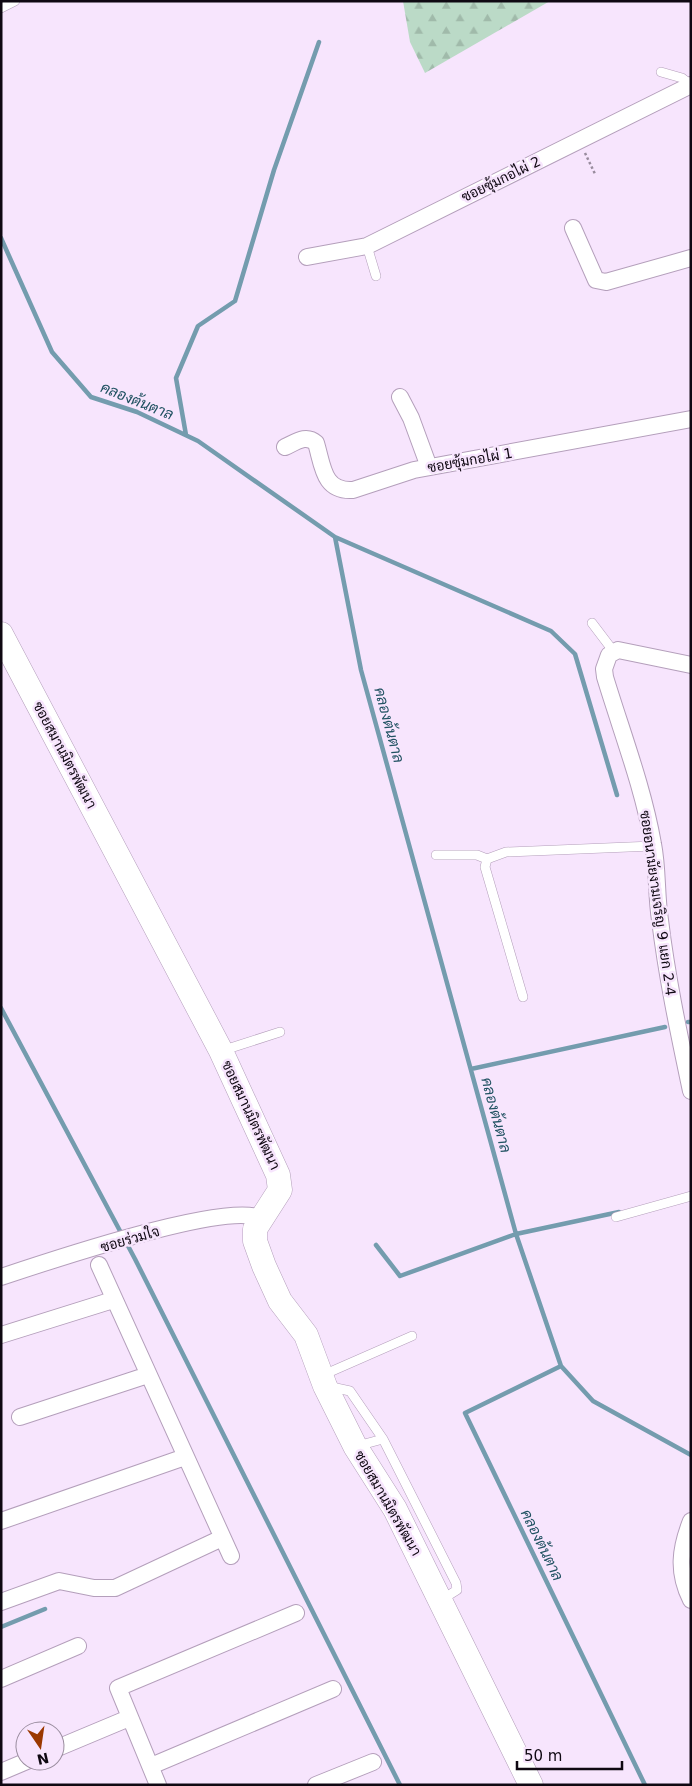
<svg xmlns="http://www.w3.org/2000/svg" width="692" height="1786" viewBox="0 0 692 1786" font-family="'DejaVu Sans',Sarabun,sans-serif">
<style>
.forest{fill:url(#forest-firs)}
.lines{fill:none;stroke-linecap:round;stroke-linejoin:round}
.stream{stroke:#749cae;stroke-width:4.5}
.lane-casing{stroke:#b49fbb;stroke-width:10}
.street-casing{stroke:#b49fbb;stroke-width:18}
.secondary-casing{stroke:#b49fbb;stroke-width:25}
.path{stroke:#998c9e;stroke-width:2.5;stroke-dasharray:2.5 2.5;stroke-linecap:butt}
.lane{stroke:#fff;stroke-width:9}
.street{stroke:#fff;stroke-width:16}
.secondary{stroke:#fff;stroke-width:24}
.labels{text-anchor:middle;dominant-baseline:central;stroke-width:5;stroke-linejoin:round;paint-order:stroke}
.street-label{font-size:14px;fill:#0f0812;stroke:#f7e5fd}
.water-label{font-size:15px;font-style:italic;fill:#215262;stroke:#f7e5fd}
</style>
<defs>
<pattern id="forest-firs" width="22" height="20" patternUnits="userSpaceOnUse" patternTransform="scale(1.25)"><rect width="22" height="20" fill="#bbdac7"/><path d="M5 1l3.5 6h-7zM16 11l3.5 6h-7z" fill="#a0baaa"/></pattern>
</defs>
<rect width="100%" height="100%" fill="#f7e5fd"/>
<path class="forest" d="M 403,1 L 550,1 L 425,73 L 410,42 Z"/>
<g class="lines">
<path class="stream" d="M 1,238 L 52,352 L 91,397 L 137,412 L 198,441 L 335,537 L 361,670 L 516,1234 L 561,1366 L 465,1413 L 645,1785
M 186,435 L 176,378 L 198,326 L 235,301 L 274,170 L 319,42
M 335,537 L 551,631 L 575,654 L 617,795
M 1,1008 L 135,1259 L 400,1785
M 688,1022 L 691,1022
M 471,1069 L 665,1027
M 376,1245 L 400,1276 L 516,1234 L 619,1212
M 561,1366 L 593,1401 L 691,1455
M 1,1627 L 45,1609"/>
<defs>
<path id="lane" d="M 1,8 L 15,1
M 661,72 L 682,78 L 691,85
M 367,246 L 376,276
M 592,623 L 614,652
M 436,855 L 477,855 L 487,859
M 523,997 L 485,867 L 487,859 L 506,852 L 653,846
M 221,1051 L 280,1032
M 616,1217 L 691,1196
M 323,1375 L 412,1336
M 327,1386 L 350,1391 L 383,1439 L 456,1583 L 457,1590 L 441,1600
M 357,1446 L 383,1439"/>
<path id="street" d="M 573,228 L 596,280 L 606,282 L 691,258
M 307,257 L 367,246 L 691,85
M 400,397 L 411,418 L 429,467
M 285,447 C 296,442 306,434 316,443 C 323,466 323,492 353,490 L 414,470 L 691,419
M 691,665 L 618,650 L 609,655 L 604,669 L 605,677 C 622,733 643,787 653,844 C 658,869 656,895 660,920 C 667,978 679,1034 691,1091
M 99,1265 L 231,1556
M 1,1277 C 46,1262 224,1202 260,1218
M 1,1335 L 113,1300
M 20,1417 L 148,1375
M 1,1521 L 185,1457
M 691,1521 C 680,1549 677,1572 691,1600
M 1,1602 L 59,1581 L 94,1588 L 115,1588 L 222,1538
M 1,1679 L 78,1646
M 55,1749 L 129,1718
M 151,1766 L 333,1689
M 1,1772 L 27,1761
M 158,1785 L 118,1688 L 296,1613
M 316,1785 L 373,1762"/>
<path id="secondary" d="M 1,634 L 221,1051 L 278,1175 L 280,1190 L 255,1229 L 255,1241 L 264,1266 L 280,1301 L 306,1335 L 325,1386 L 355,1446 L 395,1509 L 531,1785"/>
</defs>
<use href="#lane" class="lane-casing"/>
<use href="#street" class="street-casing"/>
<use href="#secondary" class="secondary-casing"/>
<path class="path" d="M 585,153 L 595,174"/>
<use href="#lane" class="lane"/>
<use href="#street" class="street"/>
<use href="#secondary" class="secondary"/>
</g>
<g class="labels">
<g class="street-label">
<text transform="translate(501 179) rotate(-26)">ซอยซุ้มกอไผ่ 2</text>
<text transform="translate(470 460) rotate(-10)">ซอยซุ้มกอไผ่ 1</text>
<text transform="translate(65 755) rotate(62)">ซอยสมานมิตรพัฒนา</text>
<text transform="translate(658 903) rotate(82)">ซอยอนามัยงามเจริญ 9 แยก 2-4</text>
<text transform="translate(251 1115) rotate(65)">ซอยสมานมิตรพัฒนา</text>
<text transform="translate(130 1239) rotate(-16)">ซอยร่วมใจ</text>
<text transform="translate(388 1503) rotate(60)">ซอยสมานมิตรพัฒนา</text>
</g>
<g class="water-label">
<text transform="translate(137 401) rotate(22)">คลองต้นตาล</text>
<text transform="translate(389 725) rotate(75)">คลองต้นตาล</text>
<text transform="translate(496 1115) rotate(75)">คลองต้นตาล</text>
<text transform="translate(542 1545) rotate(64)">คลองต้นตาล</text>
</g>
</g>
<rect width="692" height="1786" fill="none" stroke="#0f0812" stroke-width="5"/>
<g transform="translate(40 1746) rotate(167)"><circle r="24" fill="#f7e5fd" stroke="#9a8d9f"/>
<path d="M0-4L9 19L0 12L-9 19Z" fill="#9b3800"/>
<text y="-8" font-size="14" font-weight="bold" text-anchor="middle" fill="#0f0812">N</text>
</g>
<path d="M517 1761v8h105v-8" fill="none" stroke="#0f0812" stroke-width="2.5"/>
<text x="524" y="1761" font-size="15" fill="#0f0812" stroke="#f7e5fd" stroke-width="4" paint-order="stroke">50 m</text>
</svg>
